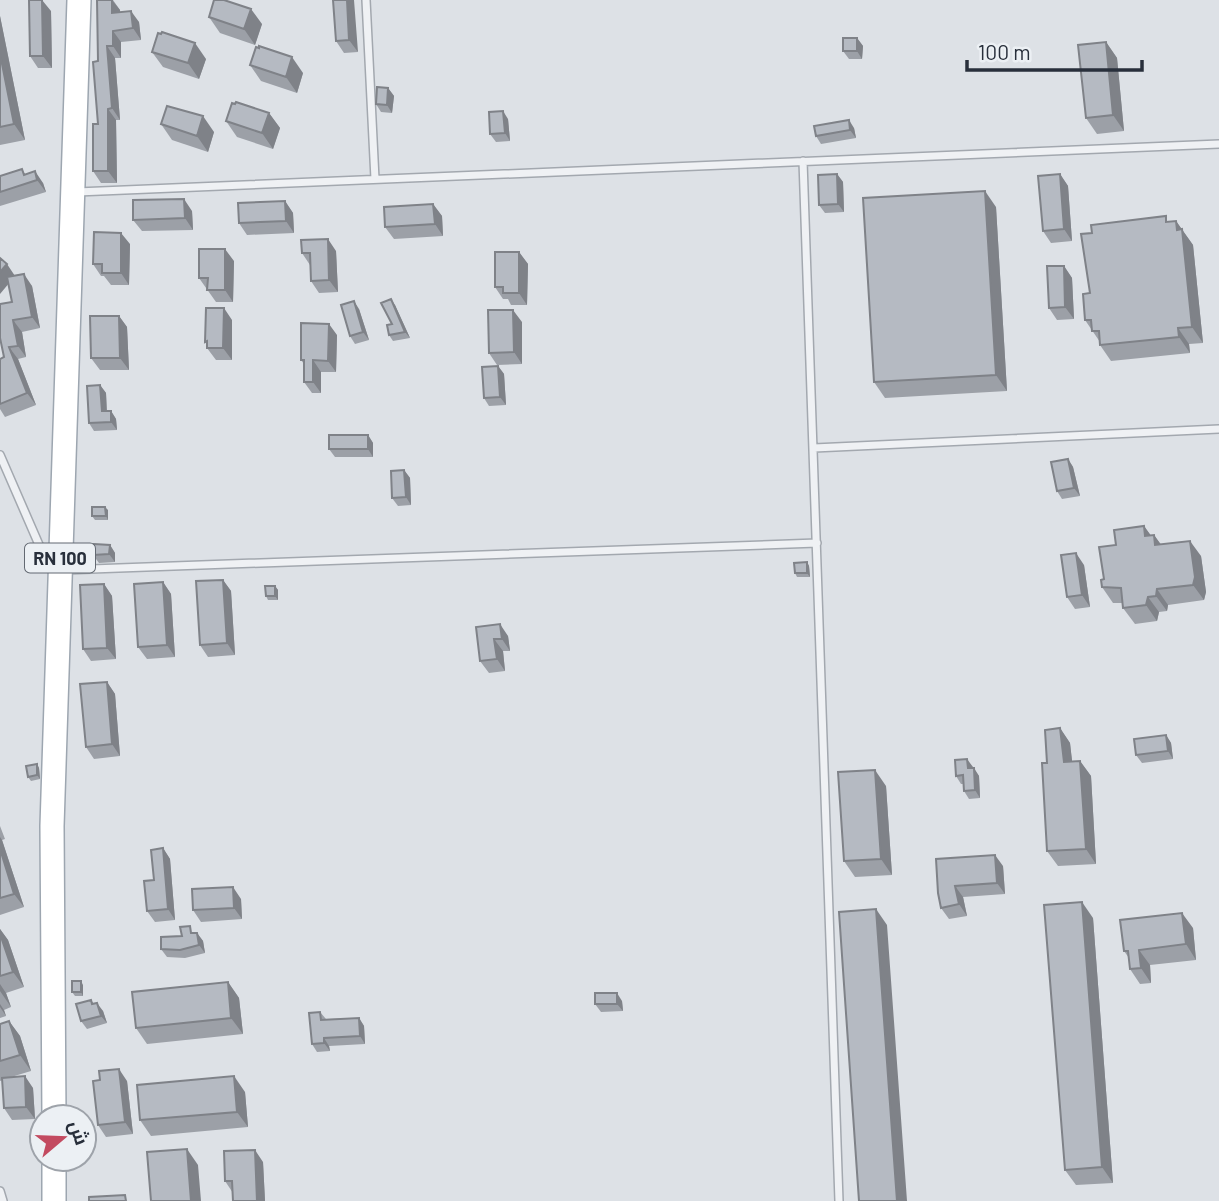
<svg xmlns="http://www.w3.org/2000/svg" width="1219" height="1201" viewBox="0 0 1219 1201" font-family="Barlow,Cairo,sans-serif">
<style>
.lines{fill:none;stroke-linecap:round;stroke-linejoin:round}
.service-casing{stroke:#a3a8af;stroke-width:10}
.primary-casing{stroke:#9da6b0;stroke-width:26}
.service{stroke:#eff1f4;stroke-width:7}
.primary{stroke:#fff;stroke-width:23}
.wall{fill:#9ca0a7}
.shaded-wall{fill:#7f8288}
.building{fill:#b5bac2;stroke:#7f8288;stroke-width:2}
.labels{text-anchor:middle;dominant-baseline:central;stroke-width:6;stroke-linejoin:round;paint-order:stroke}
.shield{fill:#ecf0f4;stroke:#636972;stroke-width:2}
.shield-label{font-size:18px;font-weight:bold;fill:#282f3b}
</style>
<rect width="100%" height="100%" fill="#dde1e6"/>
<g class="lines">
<defs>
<path id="service" d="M 366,0 L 375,179
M 803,161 L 839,1201
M 77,192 L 1219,144
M 814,448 L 1219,429
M 0,455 L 40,547
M 64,570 L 817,543
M 0,1191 L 3,1201"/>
<path id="primary" d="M 54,1117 L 52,826 L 79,0
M 54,1159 L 54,1201"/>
</defs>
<use href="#service" class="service-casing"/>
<use href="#primary" class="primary-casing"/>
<use href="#service" class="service"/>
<use href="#primary" class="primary"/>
</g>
<path class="wall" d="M 97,0 L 113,0 L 120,10 L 120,12 L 139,22 L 141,40 L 121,42 L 121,58 L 115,58 L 120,120 L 116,120 L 117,183 L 101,183 L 93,171 L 98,124 Z
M 333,0 L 358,52 L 344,53 L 336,41 Z
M 51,11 L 52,68 L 38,68 L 30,56 Z
M 0,16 L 25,140 L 0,145 Z
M 209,17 L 262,24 L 255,45 L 220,33 Z
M 857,38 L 863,46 L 862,59 L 849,59 L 843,51 Z
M 1106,42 L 1117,58 L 1124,131 L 1097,134 L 1086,118 Z
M 152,52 L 206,59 L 199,79 L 163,67 Z
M 250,65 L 303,73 L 297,93 L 261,81 Z
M 388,88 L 394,96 L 392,113 L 381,112 L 376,104 Z
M 269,113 L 280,128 L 273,149 L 237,137 L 226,121 Z
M 508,119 L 510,141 L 496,142 L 490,134 Z
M 161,124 L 214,132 L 208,152 L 172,140 Z
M 854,128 L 856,138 L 821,144 L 816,136 Z
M 22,169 L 25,174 L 43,183 L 46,192 L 0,206 L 0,176 Z
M 837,174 L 843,182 L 844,212 L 825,213 L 819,205 Z
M 1060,174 L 1068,186 L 1072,241 L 1051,243 L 1043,231 Z
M 285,201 L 293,213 L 294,233 L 247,235 L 239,223 Z
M 433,204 L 442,216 L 443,236 L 394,239 L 385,227 Z
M 996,207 L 1007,391 L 885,398 L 874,382 Z
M 192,211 L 193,230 L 142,231 L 133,220 Z
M 1169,221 L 1176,221 L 1193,245 L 1203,343 L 1189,344 L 1190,353 L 1111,361 L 1100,345 L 1100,342 L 1085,320 L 1090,293 Z
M 130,244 L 129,285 L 111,285 L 104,276 L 101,276 L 93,264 Z
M 336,251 L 338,292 L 319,293 L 311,281 L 310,265 L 302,253 Z
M 519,252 L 528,264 L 527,305 L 511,305 L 508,299 L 503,299 L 495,287 Z
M 234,261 L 233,302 L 216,302 L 199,278 Z
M 1064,266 L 1072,278 L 1074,319 L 1057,320 L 1049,308 Z
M 15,276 L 32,286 L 40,328 L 22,332 L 26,357 L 18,359 L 36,405 L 5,417 L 0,409 L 0,359 L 4,357 L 12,302 Z
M 395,305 L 410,338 L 393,341 L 389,335 L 392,324 Z
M 359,309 L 369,340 L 355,344 L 350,336 Z
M 119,316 L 127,327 L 129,370 L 100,370 L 91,358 Z
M 232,320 L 232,360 L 216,360 L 207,348 L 207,345 L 205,342 Z
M 522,322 L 522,364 L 497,365 L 489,353 Z
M 337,335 L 336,372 L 321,372 L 321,393 L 312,393 L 304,382 L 304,364 L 301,360 Z
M 498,366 L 504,374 L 506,405 L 489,406 L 484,398 Z
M 100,385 L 106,393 L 107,411 L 111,411 L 116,419 L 117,430 L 94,431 L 89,423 Z
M 368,435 L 373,443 L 373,457 L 335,457 L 329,449 Z
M 1068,459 L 1073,467 L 1080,496 L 1062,499 L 1057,491 Z
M 404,470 L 410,478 L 411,505 L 398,506 L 392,498 Z
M 108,510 L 108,520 L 95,520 L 92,516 Z
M 1144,526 L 1150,535 L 1154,535 L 1161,545 L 1201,556 L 1206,592 L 1204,600 L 1168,605 L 1167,611 L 1159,612 L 1157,621 L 1135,624 L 1123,608 L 1123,603 L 1113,603 L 1102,587 L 1104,579 L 1116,545 Z
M 110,545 L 115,553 L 115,562 L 99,563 L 93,555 Z
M 807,562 L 809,566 L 810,577 L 797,577 L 795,573 Z
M 1084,565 L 1090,607 L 1075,609 L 1067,597 Z
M 223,580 L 231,591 L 235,655 L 208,657 L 200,645 Z
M 163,582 L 171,594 L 175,657 L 147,659 L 138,647 Z
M 104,584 L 112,596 L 116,659 L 91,661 L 83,649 Z
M 275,586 L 278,590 L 278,600 L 268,600 L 266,596 Z
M 476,627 L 508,636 L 510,651 L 503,651 L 505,671 L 489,673 L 480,661 Z
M 107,682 L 115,694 L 120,756 L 94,759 L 86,747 Z
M 1060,728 L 1070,743 L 1072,762 L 1080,761 L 1091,776 L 1096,864 L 1058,866 L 1047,851 L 1047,763 Z
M 1166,735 L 1171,743 L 1173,759 L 1142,763 L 1136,755 Z
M 37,764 L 39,768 L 40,779 L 31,781 L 28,777 Z
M 973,768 L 979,776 L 980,798 L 969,799 L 964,791 L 963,784 L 961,784 L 956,776 Z
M 886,786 L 892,875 L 855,877 L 844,861 Z
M 0,826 L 5,839 L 2,840 L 24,907 L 0,915 Z
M 163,848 L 170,859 L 175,920 L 155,922 L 147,911 Z
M 1003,866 L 1005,894 L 963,897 L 967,916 L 949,919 L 941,908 L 938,893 Z
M 241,899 L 242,919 L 201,922 L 193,910 Z
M 1093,918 L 1113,1183 L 1076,1185 L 1065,1170 Z
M 1193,928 L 1196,960 L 1150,965 L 1151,983 L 1140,984 L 1130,969 L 1129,958 L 1124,951 Z
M 0,929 L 8,940 L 24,987 L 6,993 L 11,1007 L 4,1010 L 6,1016 L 0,1018 Z
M 197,933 L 203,941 L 205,953 L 185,958 L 167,957 L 161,949 L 182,936 Z
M 228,982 L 239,998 L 243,1034 L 147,1044 L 136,1028 Z
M 83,985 L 83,996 L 75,996 L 72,992 Z
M 91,1000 L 94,1004 L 103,1011 L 107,1023 L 87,1029 L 81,1021 Z
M 622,1001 L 623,1011 L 601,1012 L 595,1004 Z
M 320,1012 L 326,1019 L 359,1018 L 364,1026 L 365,1044 L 329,1046 L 330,1051 L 317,1052 L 312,1044 Z
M 9,1021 L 20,1036 L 31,1071 L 11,1077 L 33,1088 L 35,1119 L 12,1120 L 4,1108 L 3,1080 L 0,1081 L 0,1024 Z
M 127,1081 L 133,1134 L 106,1137 L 98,1125 Z
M 245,1092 L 248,1127 L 151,1136 L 140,1120 Z
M 263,1162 L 265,1201 L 233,1201 L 233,1193 L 225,1181 Z"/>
<path class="shaded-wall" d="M 42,0 L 51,11 L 52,68 L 43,56 Z
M 112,0 L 120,10 L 121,25 L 112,13 Z
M 347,0 L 354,0 L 358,52 L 349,40 Z
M 251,9 L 262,24 L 255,45 L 244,29 Z
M 131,11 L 139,22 L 141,40 L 133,28 Z
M 0,16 L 25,140 L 14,124 L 0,54 Z
M 113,31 L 121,42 L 121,58 L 113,46 Z
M 857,38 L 863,46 L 862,59 L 857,51 Z
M 1106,42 L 1117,58 L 1124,131 L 1113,115 Z
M 195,43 L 206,59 L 199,79 L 188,63 Z
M 107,46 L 115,58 L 120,120 L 112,108 Z
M 292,57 L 303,73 L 297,93 L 286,77 Z
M 388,88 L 394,96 L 392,113 L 387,105 Z
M 108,109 L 116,120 L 117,183 L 108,171 Z
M 503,111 L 508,119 L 510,141 L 505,133 Z
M 269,113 L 280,128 L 273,149 L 262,133 Z
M 203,116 L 214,132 L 208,152 L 197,136 Z
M 849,120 L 854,128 L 856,138 L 850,130 Z
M 35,171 L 43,183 L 46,192 L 37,180 Z
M 837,174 L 843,182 L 844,212 L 838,204 Z
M 1060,174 L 1068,186 L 1072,241 L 1064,229 Z
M 985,191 L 996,207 L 1007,391 L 996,375 Z
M 184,199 L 192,211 L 193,230 L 185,218 Z
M 285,201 L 293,213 L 294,233 L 286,221 Z
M 433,204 L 442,216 L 443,236 L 435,224 Z
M 1176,221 L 1193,245 L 1203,343 L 1192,327 Z
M 121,233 L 130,244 L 129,285 L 121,273 Z
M 328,239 L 336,251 L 338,292 L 329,280 Z
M 225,249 L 234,261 L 233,302 L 225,290 Z
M 519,252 L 528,264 L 527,305 L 519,293 Z
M 7,264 L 15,276 L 0,294 L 0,272 Z
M 1064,266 L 1072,278 L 1074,319 L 1065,307 Z
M 24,274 L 32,286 L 40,328 L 32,317 Z
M 391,299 L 395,305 L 410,338 L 405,332 Z
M 354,301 L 359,309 L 369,340 L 363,332 Z
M 224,308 L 232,320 L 232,360 L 223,348 Z
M 513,310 L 522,322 L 522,364 L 514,352 Z
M 119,316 L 127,327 L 129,370 L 120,358 Z
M 13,320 L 22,332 L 26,357 L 18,346 Z
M 329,324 L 337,335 L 336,372 L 328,361 Z
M 1178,328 L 1189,344 L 1190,353 L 1179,337 Z
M 9,347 L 18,359 L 36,405 L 27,393 Z
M 313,360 L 321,372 L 321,393 L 313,382 Z
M 498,366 L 504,374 L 506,405 L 500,397 Z
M 100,385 L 106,393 L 107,419 L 102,411 Z
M 111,411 L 116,419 L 117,430 L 111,422 Z
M 368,435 L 373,443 L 373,457 L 368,449 Z
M 1068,459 L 1073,467 L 1080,496 L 1074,488 Z
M 404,470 L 410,478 L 411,505 L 406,497 Z
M 105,507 L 108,510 L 108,520 L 106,516 Z
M 1144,526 L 1155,541 L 1154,535 L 1165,550 L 1166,561 L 1145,536 Z
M 1190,541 L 1201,556 L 1206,592 L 1204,600 L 1193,585 Z
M 110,545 L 115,553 L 115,562 L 109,554 Z
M 1076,553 L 1084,565 L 1090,607 L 1082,595 Z
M 807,562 L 809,566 L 810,577 L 807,573 Z
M 223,580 L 231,591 L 235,655 L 227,643 Z
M 163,582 L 171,594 L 175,657 L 167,645 Z
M 104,584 L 112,596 L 116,659 L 107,648 Z
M 275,586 L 278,590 L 278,600 L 275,596 Z
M 1157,589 L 1168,605 L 1167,611 L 1156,596 Z
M 1148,597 L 1159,612 L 1157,621 L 1146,605 Z
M 500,624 L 508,636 L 510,651 L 502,639 Z
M 494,639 L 503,651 L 505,671 L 497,659 Z
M 107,682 L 115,694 L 120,756 L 112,744 Z
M 1060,728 L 1070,743 L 1074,777 L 1064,762 Z
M 1166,735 L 1171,743 L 1173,759 L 1168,751 Z
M 967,759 L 973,767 L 973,776 L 968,768 Z
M 1080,761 L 1091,776 L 1096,864 L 1086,849 Z
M 37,764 L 39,768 L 40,779 L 37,775 Z
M 974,768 L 979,776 L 980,798 L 975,790 Z
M 875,770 L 886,786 L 892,875 L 881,859 Z
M 0,837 L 2,840 L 24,907 L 14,894 L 0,849 Z
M 163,848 L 170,859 L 175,920 L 168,909 Z
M 995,855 L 1003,866 L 1005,894 L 997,883 Z
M 955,886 L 963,897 L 967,916 L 959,904 Z
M 233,887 L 241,899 L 242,919 L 234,908 Z
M 1082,902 L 1093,918 L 1113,1183 L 1102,1167 Z
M 876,909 L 887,925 L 907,1201 L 897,1201 Z
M 1182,913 L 1193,928 L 1196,960 L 1186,944 Z
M 0,929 L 8,940 L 24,987 L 13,972 L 0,934 Z
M 197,933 L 203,941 L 205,953 L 199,945 Z
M 1139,950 L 1150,965 L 1151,983 L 1141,968 Z
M 81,981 L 83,985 L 83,996 L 81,992 Z
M 228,982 L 239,998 L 243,1034 L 231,1018 Z
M 0,984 L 6,993 L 11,1007 L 0,991 Z
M 617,993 L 622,1001 L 623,1011 L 617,1004 Z
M 97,1003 L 103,1011 L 107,1023 L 101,1016 Z
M 0,1004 L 4,1010 L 6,1016 L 0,1007 Z
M 359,1018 L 364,1026 L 365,1044 L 360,1036 Z
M 9,1021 L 20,1036 L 31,1071 L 20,1055 Z
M 324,1038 L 329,1046 L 330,1051 L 324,1043 Z
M 119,1069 L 127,1081 L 133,1134 L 125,1122 Z
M 25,1076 L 33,1088 L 35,1119 L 26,1107 Z
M 234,1076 L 245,1092 L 248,1127 L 237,1112 Z
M 187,1149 L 198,1165 L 201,1201 L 191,1201 Z
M 255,1150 L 263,1162 L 265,1201 L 257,1201 Z"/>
<path class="building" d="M 29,0 L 42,0 L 43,56 L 30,56 Z
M 97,0 L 112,0 L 112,13 L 131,11 L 133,28 L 113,31 L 113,46 L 107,46 L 112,108 L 108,109 L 108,171 L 93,171 L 93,124 L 98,124 L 93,62 L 98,61 Z
M 214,0 L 224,0 L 251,9 L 244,29 L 209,17 Z
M 333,0 L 347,0 L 349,40 L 336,41 Z
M 162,32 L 195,43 L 188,63 L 152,52 L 158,33 L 161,34 Z
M 843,38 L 857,38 L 857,51 L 843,51 Z
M 1106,42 L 1113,115 L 1086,118 L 1078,45 Z
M 259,46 L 292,57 L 286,77 L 250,65 L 256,47 L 259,48 Z
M 0,54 L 14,124 L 0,127 Z
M 377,87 L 388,88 L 387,105 L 376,104 Z
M 236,102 L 269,113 L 262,133 L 226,121 L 232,103 L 235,104 Z
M 167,106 L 203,116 L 197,136 L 161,124 Z
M 503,111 L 505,133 L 490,134 L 489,112 Z
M 849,120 L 850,130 L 816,136 L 814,126 Z
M 22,169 L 24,175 L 35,171 L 37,180 L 0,192 L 0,176 Z
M 837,174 L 838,204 L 819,205 L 818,175 Z
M 1060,174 L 1064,229 L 1043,231 L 1038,176 Z
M 985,191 L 996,375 L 874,382 L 863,198 Z
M 184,199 L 185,218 L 133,220 L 133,200 Z
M 285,201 L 286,221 L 239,223 L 238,203 Z
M 433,204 L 435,224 L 385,227 L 384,207 Z
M 1166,216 L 1166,222 L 1176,221 L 1177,230 L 1182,229 L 1192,327 L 1178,328 L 1179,337 L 1100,345 L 1099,331 L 1092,331 L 1091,320 L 1085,320 L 1083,294 L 1090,293 L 1081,234 L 1092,233 L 1091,225 Z
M 94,232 L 121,233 L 121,273 L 102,273 L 102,264 L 93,264 Z
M 328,239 L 329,280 L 311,281 L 310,253 L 302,253 L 301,240 Z
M 199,249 L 225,249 L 225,290 L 207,290 L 208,278 L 199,278 Z
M 495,252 L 519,252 L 519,293 L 503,293 L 503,287 L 495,287 Z
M 0,258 L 7,264 L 0,272 Z
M 1047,266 L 1064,266 L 1065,307 L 1049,308 Z
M 24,274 L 32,317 L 13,320 L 18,346 L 9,347 L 27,393 L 0,404 L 0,359 L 4,357 L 0,338 L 0,304 L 12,302 L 7,277 Z
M 391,299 L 405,332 L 389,335 L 387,325 L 392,324 L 381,303 Z
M 354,301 L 363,332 L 350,336 L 341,305 Z
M 206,308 L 224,308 L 223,348 L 207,348 L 207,341 L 205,342 Z
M 488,310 L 513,310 L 514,352 L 489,353 Z
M 90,316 L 119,316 L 120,358 L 91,358 Z
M 301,323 L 329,324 L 328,361 L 313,360 L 313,382 L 304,382 L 304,360 L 301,360 Z
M 498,366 L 500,397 L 484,398 L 482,367 Z
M 100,385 L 102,411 L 111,411 L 111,422 L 89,423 L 87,386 Z
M 329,435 L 368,435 L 368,449 L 329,449 Z
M 1068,459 L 1074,488 L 1057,491 L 1051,462 Z
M 404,470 L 406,497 L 392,498 L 391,471 Z
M 92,507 L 105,507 L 106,516 L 92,516 Z
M 1144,526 L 1145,536 L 1154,535 L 1155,545 L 1190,541 L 1195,577 L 1193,585 L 1157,589 L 1156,596 L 1148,597 L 1146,605 L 1123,608 L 1121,588 L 1102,587 L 1101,580 L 1104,579 L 1099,547 L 1116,545 L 1114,530 Z
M 94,544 L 110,545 L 109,554 L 93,555 Z
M 1076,553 L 1082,595 L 1067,597 L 1061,555 Z
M 807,562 L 807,573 L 795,573 L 794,563 Z
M 223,580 L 227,643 L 200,645 L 196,581 Z
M 163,582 L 167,645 L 138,647 L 134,584 Z
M 104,584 L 107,648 L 83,649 L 80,585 Z
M 265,586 L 275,586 L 275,596 L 266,596 Z
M 500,624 L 502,639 L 494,639 L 497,659 L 480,661 L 476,627 Z
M 107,682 L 112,744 L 86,747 L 80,684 Z
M 1060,728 L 1064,762 L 1080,761 L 1086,849 L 1047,851 L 1042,763 L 1047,763 L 1045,730 Z
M 1166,735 L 1168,751 L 1136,755 L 1134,739 Z
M 967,759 L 968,768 L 974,768 L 975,790 L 964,791 L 963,775 L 956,776 L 955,760 Z
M 37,764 L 37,775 L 28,777 L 26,766 Z
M 875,770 L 881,859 L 844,861 L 838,772 Z
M 163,848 L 168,909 L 147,911 L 144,881 L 154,880 L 151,850 Z
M 0,849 L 14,894 L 0,898 Z
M 995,855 L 997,883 L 955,886 L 959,904 L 941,908 L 938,893 L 936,859 Z
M 233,887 L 234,908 L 193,910 L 192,889 Z
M 1082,902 L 1102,1167 L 1065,1170 L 1044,905 Z
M 876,909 L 897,1201 L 859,1201 L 839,912 Z
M 1182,913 L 1186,944 L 1139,950 L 1141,968 L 1130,969 L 1128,951 L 1124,951 L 1120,920 Z
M 190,926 L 191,933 L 197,933 L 199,945 L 180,950 L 161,949 L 161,937 L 182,936 L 180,927 Z
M 0,934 L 13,972 L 0,976 Z
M 72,981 L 81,981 L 81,992 L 72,992 Z
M 228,982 L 231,1018 L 136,1028 L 132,992 Z
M 595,993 L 617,993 L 617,1004 L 595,1004 Z
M 91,1000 L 92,1004 L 97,1003 L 101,1016 L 81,1021 L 76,1004 Z
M 320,1012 L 321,1020 L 359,1018 L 360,1036 L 324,1038 L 324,1043 L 312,1044 L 309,1013 Z
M 9,1021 L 20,1055 L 0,1061 L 0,1024 Z
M 119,1069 L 125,1122 L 98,1125 L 93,1081 L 100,1080 L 99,1071 Z
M 25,1076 L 26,1107 L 4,1108 L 2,1078 Z
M 234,1076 L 237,1112 L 140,1120 L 137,1085 Z
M 187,1149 L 191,1201 L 151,1201 L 147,1152 Z
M 255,1150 L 257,1201 L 233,1201 L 232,1181 L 225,1181 L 224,1151 Z
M 125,1195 L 126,1201 L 89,1201 L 89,1197 Z"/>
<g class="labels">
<rect class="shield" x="25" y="543.5" width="70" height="29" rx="5"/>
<g class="shield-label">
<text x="60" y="558">RN 100</text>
</g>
</g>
<g transform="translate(63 1138) rotate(71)"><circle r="33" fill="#ecf0f4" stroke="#9ea3aa" stroke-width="2"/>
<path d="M0-5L12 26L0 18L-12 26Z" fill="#c34a60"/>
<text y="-10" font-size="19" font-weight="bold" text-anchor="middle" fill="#282f3b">ش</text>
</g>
<path d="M967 60v10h175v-10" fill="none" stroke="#282f3b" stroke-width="3.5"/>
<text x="978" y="60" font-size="21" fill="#282f3b" stroke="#ecf0f4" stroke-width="5" paint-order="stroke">100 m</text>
</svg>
